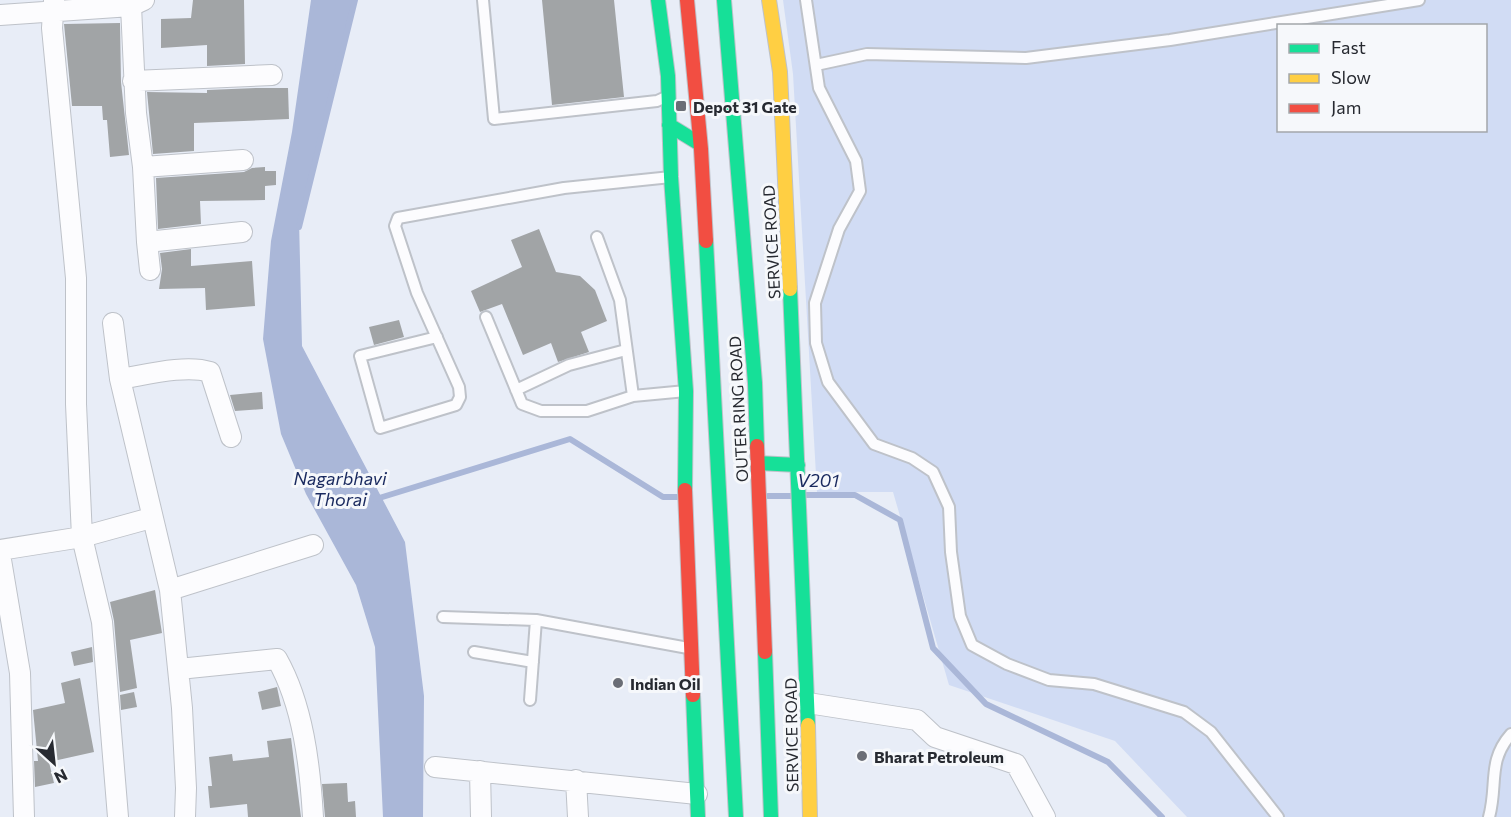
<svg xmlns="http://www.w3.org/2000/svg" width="1511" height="817" viewBox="0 0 1511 817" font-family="Commissioner,sans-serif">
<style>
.green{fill:#d1dcf4;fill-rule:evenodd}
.water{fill:#aab7d8}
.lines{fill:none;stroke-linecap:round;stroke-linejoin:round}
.stream{stroke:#aab7d8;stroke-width:6}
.building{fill:#a1a4a6}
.lane-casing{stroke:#bec2c9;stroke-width:14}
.street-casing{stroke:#bec2c9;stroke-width:22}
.fast-casing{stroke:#bec2c9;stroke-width:16}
.slow-casing{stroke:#bec2c9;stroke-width:16}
.jam-casing{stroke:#bec2c9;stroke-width:16}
.lane{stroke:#fcfcfe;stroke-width:10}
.street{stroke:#fcfcfe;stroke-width:20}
.fast{stroke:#16e098;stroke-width:14}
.slow{stroke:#ffcf43;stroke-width:14}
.jam{stroke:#f24e42;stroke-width:14}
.poi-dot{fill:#6b6e76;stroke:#f6f8fb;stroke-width:2}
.labels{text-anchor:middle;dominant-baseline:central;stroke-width:6;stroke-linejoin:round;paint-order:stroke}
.poi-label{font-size:16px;font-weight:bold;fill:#272a31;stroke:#f6f8fb;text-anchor:start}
.street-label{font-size:16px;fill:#272a31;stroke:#f6f8fb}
.water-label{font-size:18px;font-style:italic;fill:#19295e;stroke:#f6f8fb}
</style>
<rect width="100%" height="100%" fill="#e8edf7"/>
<path class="green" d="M 783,0 L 1511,0 L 1511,817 L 1187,817 L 1115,741 L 949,685 L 893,492 L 817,492 L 793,74 ZM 1278,26 L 1486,26 L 1486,130 L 1278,130 Z"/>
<path class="water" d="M 311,0 L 355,0 L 299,219 L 302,346 L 405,542 L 424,696 L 423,817 L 383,817 L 375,647 L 356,585 L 306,494 L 281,434 L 263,339 L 271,241 L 292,132 Z"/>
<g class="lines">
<path class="stream" d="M 299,227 L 355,0
M 807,495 L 855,495 L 900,520 L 933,648 L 986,704 L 1108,762 L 1162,817
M 768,496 L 791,496
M 376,499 L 570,439 L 663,497 L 677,497"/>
</g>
<path class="building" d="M 193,0 L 244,0 L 245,64 L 207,66 L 207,45 L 161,48 L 161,19 L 191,18 Z
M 542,0 L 614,0 L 624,97 L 552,105 Z
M 120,23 L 121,82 L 129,155 L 110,157 L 107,120 L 103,120 L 102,106 L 72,106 L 64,24 Z
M 256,88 L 288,88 L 289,119 L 194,123 L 194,151 L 153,154 L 147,92 L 207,93 L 207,90 Z
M 265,167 L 265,171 L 276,171 L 276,185 L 265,186 L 265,200 L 200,201 L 201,224 L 158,229 L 156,178 L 244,172 L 252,168 Z
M 539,229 L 556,272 L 580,276 L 595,290 L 607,321 L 581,332 L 589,352 L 558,362 L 551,343 L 523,355 L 502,304 L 480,312 L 471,291 L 522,267 L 511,240 Z
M 191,249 L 191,266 L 252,261 L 255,306 L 206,310 L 205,288 L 159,289 L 162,269 L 160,253 Z
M 399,320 L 404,337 L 374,345 L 369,327 Z
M 262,392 L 263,409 L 235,411 L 230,395 Z
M 155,590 L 162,633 L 130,640 L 137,688 L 120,692 L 114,621 L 110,602 Z
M 92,647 L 93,662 L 74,666 L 71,652 Z
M 80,678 L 94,752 L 49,762 L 54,783 L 35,787 L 34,761 L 38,761 L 33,710 L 65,703 L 61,683 Z
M 277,687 L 281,706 L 262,710 L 258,692 Z
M 134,692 L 137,707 L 121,710 L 120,695 Z
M 291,738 L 301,817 L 248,817 L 247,804 L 210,808 L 208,786 L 212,786 L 209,757 L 232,754 L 233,761 L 269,757 L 267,741 Z
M 347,783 L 348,802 L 355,801 L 356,817 L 325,817 L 322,784 Z"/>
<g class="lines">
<defs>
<path id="lane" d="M 483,0 L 494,119 L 657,101 L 668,96
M 806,0 L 819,88 L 856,161 L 860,191 L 839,229 L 815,303 L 816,343 L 828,382 L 874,444 L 912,458 L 933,472 L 949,507 L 951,552 L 960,616 L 972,645 L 1007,664 L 1049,680 L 1094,684 L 1184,712 L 1211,732 L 1278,817
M 816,65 L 867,54 L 1026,58 L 1170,40 L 1419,0
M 597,237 L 620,300 L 633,396
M 486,317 L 522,404 L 541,411 L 587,411 L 633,396 L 686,391
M 437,337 L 360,356 L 380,428 L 456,405 L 460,397 L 459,387 L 417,293 L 395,226 L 398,218 L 564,188 L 671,177
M 516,390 L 569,365 L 626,350
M 443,617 L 536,620 L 688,648
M 474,652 L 533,662
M 530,700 L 536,620
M 1489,817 C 1498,785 1487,761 1511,734"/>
<path id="street" d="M 54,0 L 52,28 L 76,278 L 76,404 L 82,537 L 102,622 L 118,817
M 131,6 L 136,113 L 143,167 L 243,160
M 0,15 L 131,6 L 144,0
M 133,81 L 272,75
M 143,167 L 147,242 L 242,232
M 147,242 L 150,270
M 113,323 L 120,379 C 145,375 186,364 210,372 L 231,437
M 120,379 L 170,590 L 182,708 L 186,788 L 185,817
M 0,550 L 82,537 L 151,518
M 0,554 L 20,673 L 24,817
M 170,590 L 313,545
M 179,669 L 277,659 C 303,705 310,765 313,817
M 808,703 L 917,720 L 935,737 L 1016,764 L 1045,817
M 435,767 L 697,794
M 480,771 L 481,817
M 576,780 L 578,817"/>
<path id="fast" d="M 658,0 L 668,76 L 671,177 L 686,391 L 685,490
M 724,0 L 755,383 L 757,446
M 669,125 L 700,144
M 706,241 L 736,817
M 790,289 L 808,725
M 758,463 L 798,465
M 765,652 L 771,817
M 693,695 L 698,817"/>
<path id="slow" d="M 769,0 L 780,72 L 790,289
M 808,725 L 810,817"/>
<path id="jam" d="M 687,0 L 701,149 L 706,241
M 757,446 L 765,652
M 685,490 L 693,695"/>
</defs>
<use href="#lane" class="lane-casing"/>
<use href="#street" class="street-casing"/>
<use href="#fast" class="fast-casing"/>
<use href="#slow" class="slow-casing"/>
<use href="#jam" class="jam-casing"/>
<use href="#lane" class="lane"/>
<use href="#street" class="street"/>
<use href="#fast" class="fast"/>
<use href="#slow" class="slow"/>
<use href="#jam" class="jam"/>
</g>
<g class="poi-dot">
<rect x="675" y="100" width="12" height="12" rx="3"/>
<circle cx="618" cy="683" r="6"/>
<circle cx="862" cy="756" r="6"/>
</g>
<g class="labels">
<g class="poi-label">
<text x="693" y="106">Depot 31 Gate</text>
<text x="630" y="683">Indian Oil</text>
<text x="874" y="756">Bharat Petroleum</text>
</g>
<g class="street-label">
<text transform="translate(771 242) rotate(-93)">SERVICE ROAD</text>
<text transform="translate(738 409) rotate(-93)">OUTER RING ROAD</text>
<text transform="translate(791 735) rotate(-91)">SERVICE ROAD</text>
</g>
<g class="water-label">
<text x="340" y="478">Nagarbhavi<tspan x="340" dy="21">Thorai</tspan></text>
<text x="818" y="480">V201</text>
</g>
</g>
<rect x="1277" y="24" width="210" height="108" fill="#f6f8fb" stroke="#a3a6aa" stroke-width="1.5"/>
<rect x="1289" y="44" width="30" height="9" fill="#16e098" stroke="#a3a6aa" stroke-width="1.5"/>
<text x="1331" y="54" font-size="18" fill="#272a31">Fast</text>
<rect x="1289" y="74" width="30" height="9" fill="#ffcf43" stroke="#a3a6aa" stroke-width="1.5"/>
<text x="1331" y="84" font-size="18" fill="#272a31">Slow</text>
<rect x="1289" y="104" width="30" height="9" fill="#f24e42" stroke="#a3a6aa" stroke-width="1.5"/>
<text x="1331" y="114" font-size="18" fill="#272a31">Jam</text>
<g transform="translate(54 763) rotate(153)" stroke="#f6f8fb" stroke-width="4.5" paint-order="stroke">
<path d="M0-4.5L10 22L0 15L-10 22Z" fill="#272a31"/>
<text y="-9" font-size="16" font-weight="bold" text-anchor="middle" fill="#272a31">N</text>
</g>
</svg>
